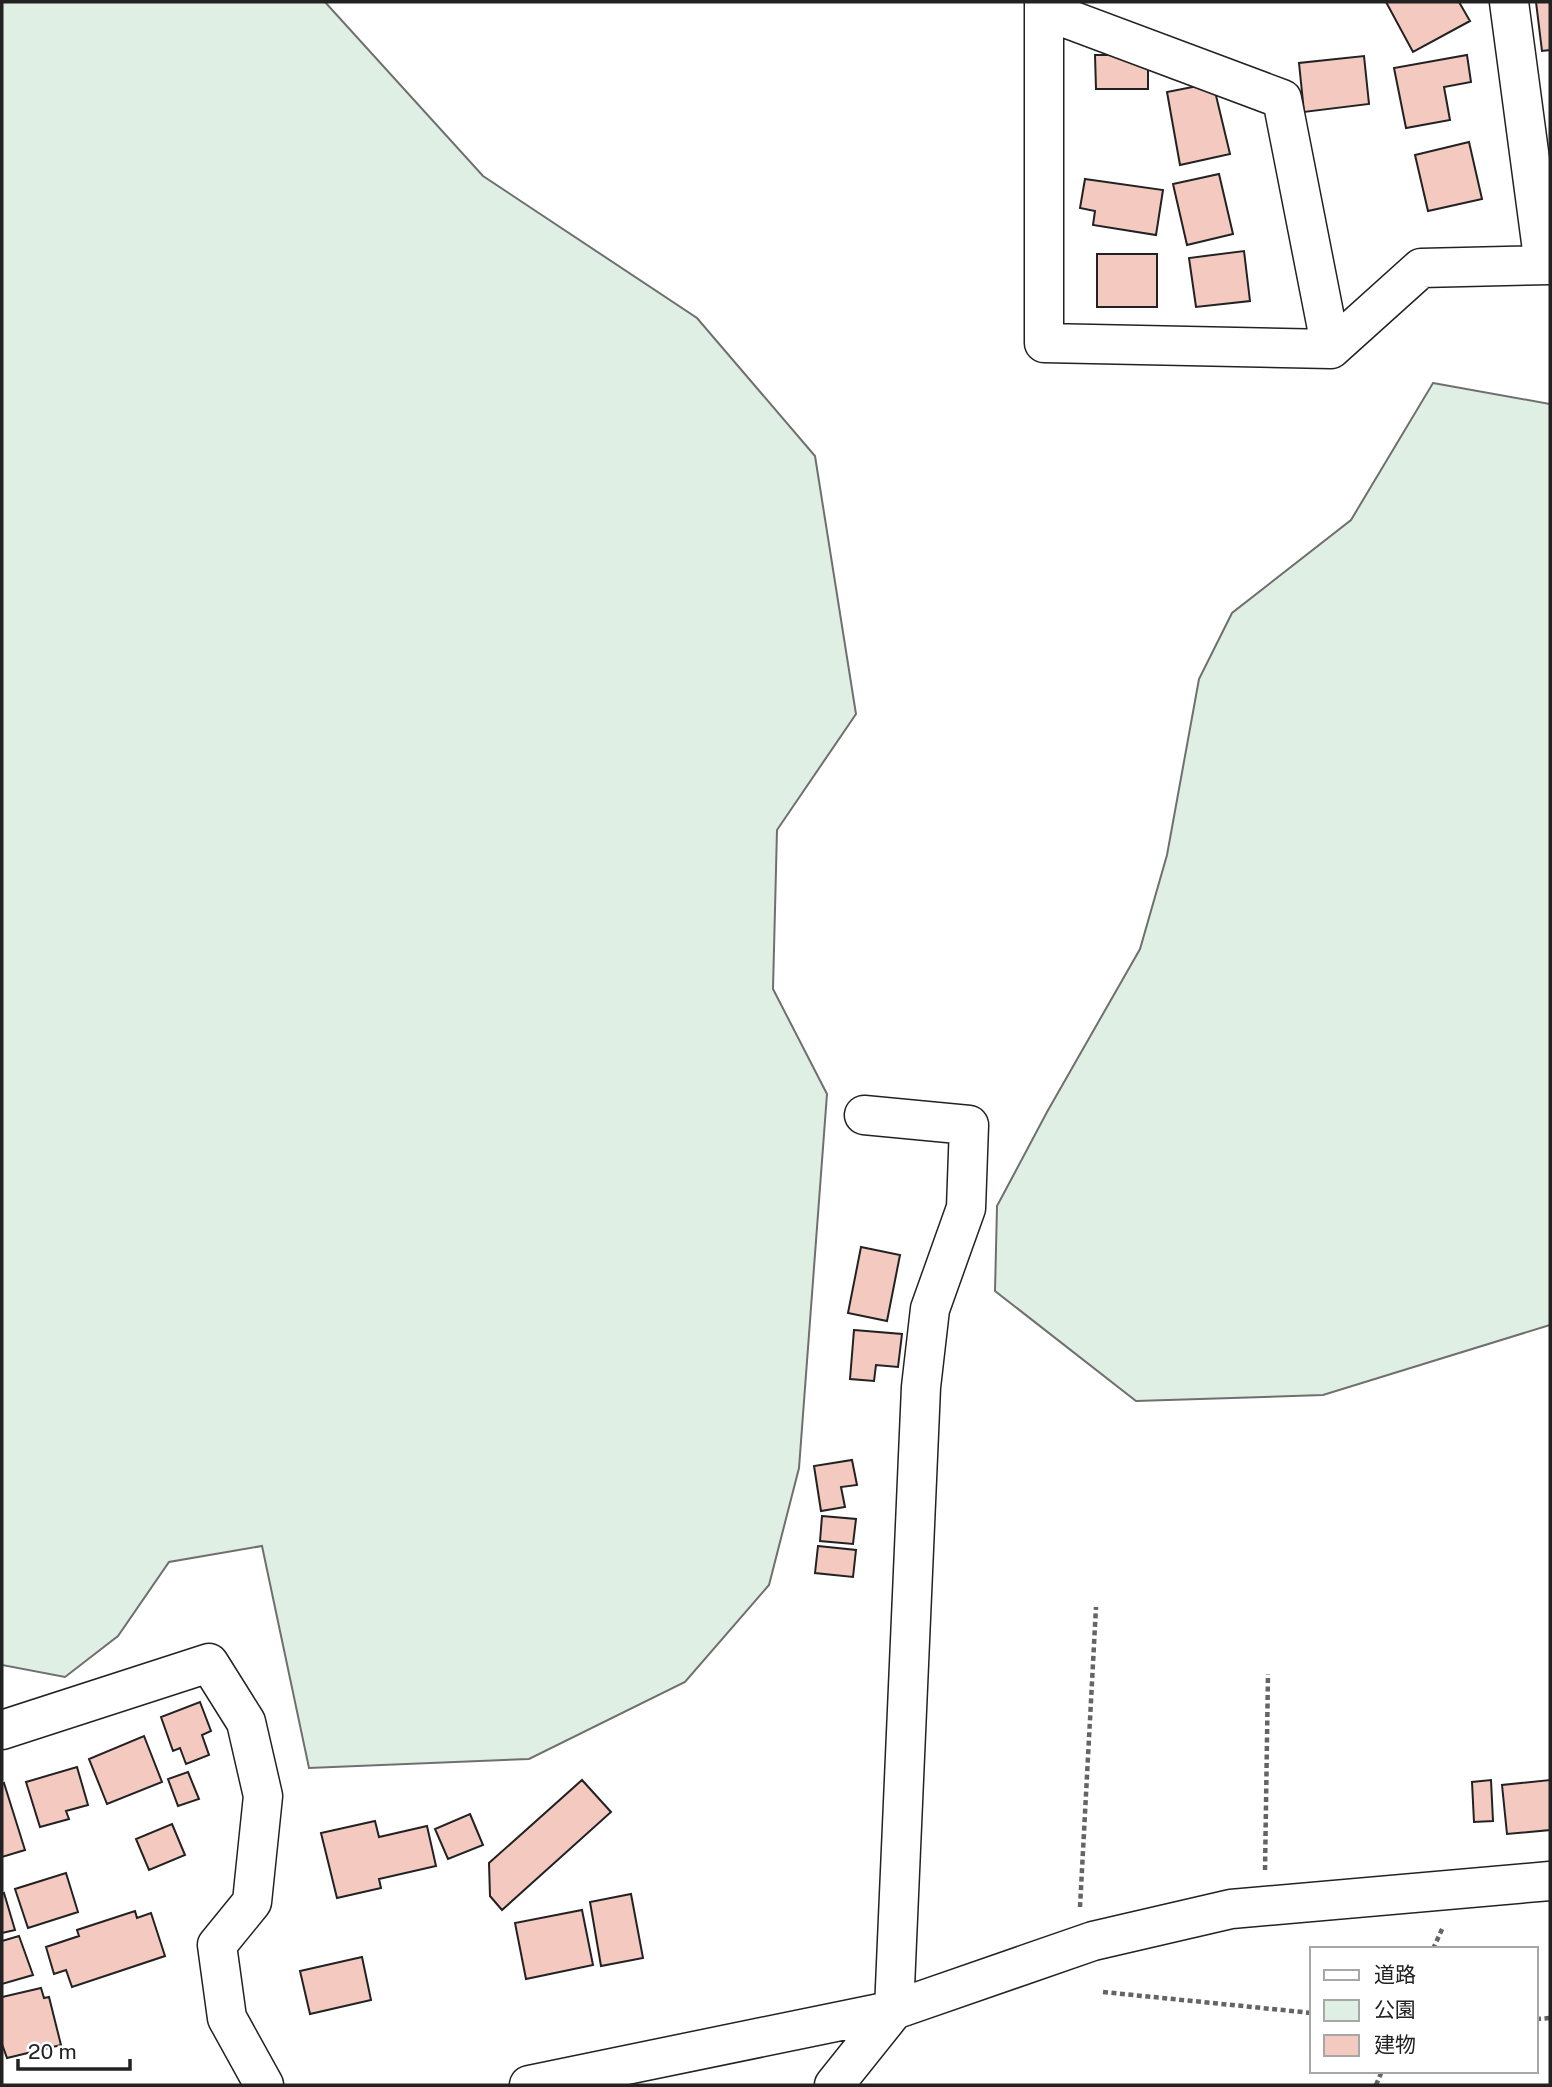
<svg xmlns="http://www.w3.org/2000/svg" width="1552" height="2087" viewBox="0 0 1552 2087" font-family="'Public Sans','Noto Sans JP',sans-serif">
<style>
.green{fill:#e0efe3;stroke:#6f6f6f;stroke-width:2}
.building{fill:#f3c9c0;stroke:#222;stroke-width:2}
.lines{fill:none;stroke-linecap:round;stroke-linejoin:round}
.minor-casing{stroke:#222;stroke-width:41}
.path{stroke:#646464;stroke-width:4.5;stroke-dasharray:5 3.5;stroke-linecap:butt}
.minor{stroke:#fff;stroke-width:38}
</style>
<rect width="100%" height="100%" fill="#fff"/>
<path class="green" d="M 2,2 L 325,2 L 483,176 L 697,318 L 815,456 L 856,714 L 777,830 L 773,989 L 827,1094 L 799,1468 L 769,1585 L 685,1682 L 529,1759 L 309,1768 L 262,1546 L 169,1562 L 118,1636 L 65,1677 L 2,1665 Z
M 1433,383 L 1550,404 L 1550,1325 L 1323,1395 L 1136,1401 L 995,1291 L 997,1206 L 1047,1112 L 1140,949 L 1167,855 L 1199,679 L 1232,613 L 1351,520 Z"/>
<path class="building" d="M 1386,2 L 1459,2 L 1470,21 L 1413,52 Z
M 1536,2 L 1550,2 L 1550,50 L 1542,51 Z
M 1095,55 L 1148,55 L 1148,89 L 1096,89 Z
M 1467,55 L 1471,82 L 1444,87 L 1450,120 L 1406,128 L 1394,68 Z
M 1364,56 L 1369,104 L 1304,112 L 1299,63 Z
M 1213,83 L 1230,154 L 1180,165 L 1167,92 Z
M 1469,142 L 1482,199 L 1428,211 L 1415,155 Z
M 1219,174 L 1233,234 L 1187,245 L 1173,184 Z
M 1085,179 L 1163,190 L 1156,235 L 1093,225 L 1095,211 L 1080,208 Z
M 1244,251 L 1250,301 L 1196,307 L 1189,258 Z
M 1097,254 L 1157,254 L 1157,307 L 1097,307 Z
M 861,1247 L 900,1255 L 887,1321 L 848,1313 Z
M 854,1330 L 902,1334 L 898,1367 L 876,1365 L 874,1381 L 850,1379 Z
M 852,1460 L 857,1485 L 841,1487 L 845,1507 L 821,1511 L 814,1466 Z
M 822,1516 L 856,1519 L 853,1544 L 820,1541 Z
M 818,1546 L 856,1550 L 853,1577 L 815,1573 Z
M 200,1702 L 211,1731 L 202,1735 L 209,1755 L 186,1764 L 180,1748 L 173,1751 L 161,1717 Z
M 144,1736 L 162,1782 L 107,1804 L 89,1759 Z
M 77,1767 L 88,1805 L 66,1811 L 69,1819 L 40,1827 L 26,1782 Z
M 188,1772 L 199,1799 L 178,1806 L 168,1779 Z
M 582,1780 L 611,1812 L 502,1910 L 490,1896 L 489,1863 Z
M 1491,1780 L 1493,1821 L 1474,1822 L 1472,1782 Z
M 1550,1780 L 1550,1830 L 1507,1834 L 1502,1785 Z
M 4,1783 L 25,1850 L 2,1857 L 2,1784 Z
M 470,1814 L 483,1845 L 448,1859 L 435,1829 Z
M 375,1821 L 379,1837 L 427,1826 L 436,1866 L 379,1879 L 381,1888 L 337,1898 L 321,1833 Z
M 172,1824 L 185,1855 L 149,1870 L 136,1839 Z
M 66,1873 L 78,1912 L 28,1928 L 15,1889 Z
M 4,1893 L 15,1930 L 2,1933 L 2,1894 Z
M 631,1894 L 643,1958 L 601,1966 L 590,1902 Z
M 582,1910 L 593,1965 L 526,1979 L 515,1923 Z
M 135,1911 L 137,1918 L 151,1913 L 165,1956 L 72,1987 L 66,1970 L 54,1974 L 46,1947 L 79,1936 L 77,1930 Z
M 19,1936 L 33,1975 L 2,1984 L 2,1941 Z
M 362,1957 L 371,2000 L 310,2014 L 300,1971 Z
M 41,1988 L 44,1998 L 49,1997 L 61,2045 L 7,2058 L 2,2044 L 2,1997 Z"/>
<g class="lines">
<defs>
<path id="minor" d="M 1044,2 L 1044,343 L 1331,349 L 1282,99 L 1044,10
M 1509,2 L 1544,265
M 1331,349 L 1421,268 L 1550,265
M 2,1730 L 209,1663 L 246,1722 L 263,1796 L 252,1902 L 217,1945 L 227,2018 L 264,2085
M 529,2085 L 894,2010 L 1093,1941 L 1231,1909 L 1550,1881
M 834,2085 L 894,2010 L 921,1387 L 930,1309 L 966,1208 L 969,1125 L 864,1115"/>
</defs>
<use href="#minor" class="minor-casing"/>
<path class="path" d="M 1265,1870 L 1268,1674
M 1080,1907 L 1096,1607
M 1433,1949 L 1443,1927
M 1103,1992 L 1312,2013
M 1536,2019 L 1550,2018
M 1376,2085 L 1382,2071"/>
<use href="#minor" class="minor"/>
</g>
<rect width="1552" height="2087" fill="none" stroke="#222222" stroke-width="7"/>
<rect x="1310" y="1947" width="228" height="126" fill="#ffffff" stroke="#a7a7a7" stroke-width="2"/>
<rect x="1324" y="1970" width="35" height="10" fill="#ffffff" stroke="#a7a7a7" stroke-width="2"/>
<text x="1374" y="1982" font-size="21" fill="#222222">道路</text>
<rect x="1324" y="2000" width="35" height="21" fill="#e0efe3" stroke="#a7a7a7" stroke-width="2"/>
<text x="1374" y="2017" font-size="21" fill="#222222">公園</text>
<rect x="1324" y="2035" width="35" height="21" fill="#f3c9c0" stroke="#a7a7a7" stroke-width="2"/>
<text x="1374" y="2052" font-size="21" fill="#222222">建物</text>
<path d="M18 2059v10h112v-10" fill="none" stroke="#222222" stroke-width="3.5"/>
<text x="28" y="2059" font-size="21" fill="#222222" stroke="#ffffff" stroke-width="5" paint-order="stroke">20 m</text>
</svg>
